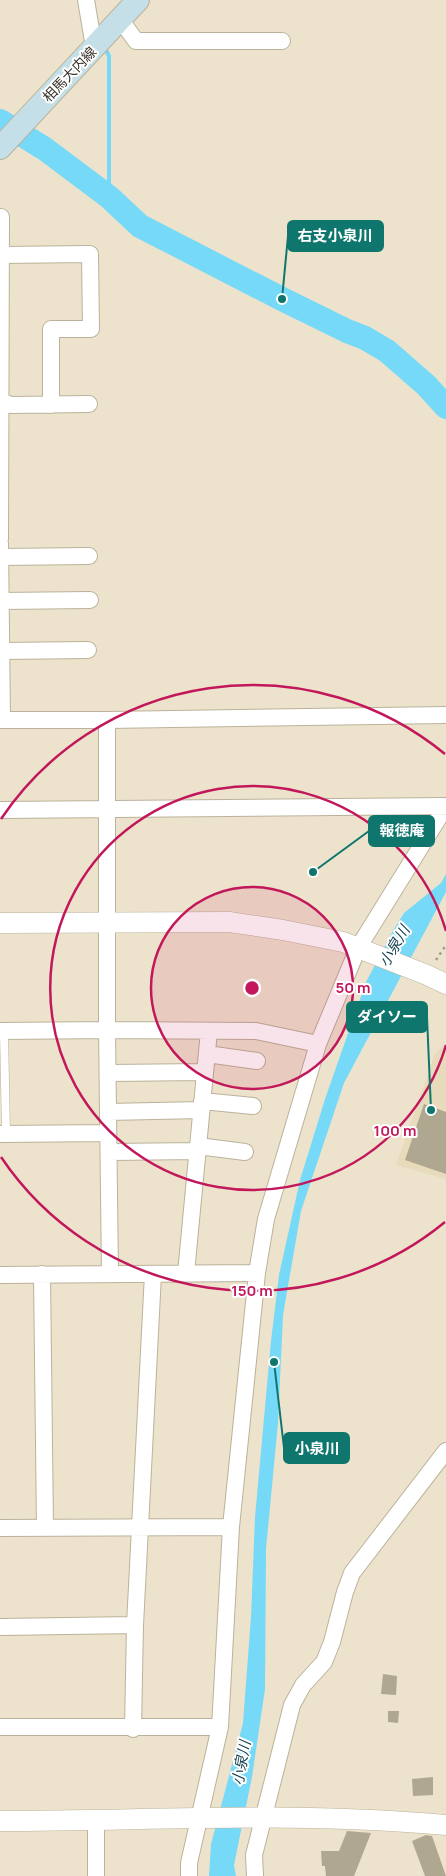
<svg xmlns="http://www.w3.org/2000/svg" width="446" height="1876" viewBox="0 0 446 1876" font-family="Manrope,'Noto Sans JP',sans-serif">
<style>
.built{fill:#e7dbbc}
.water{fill:#76d9f8}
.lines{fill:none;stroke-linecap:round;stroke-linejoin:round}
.stream{stroke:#76d9f8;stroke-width:4}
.river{stroke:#76d9f8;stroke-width:24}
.building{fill:#afa790}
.service-casing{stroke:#bbb29b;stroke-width:9}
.minor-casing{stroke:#bbb29b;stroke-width:18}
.tertiary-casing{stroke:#bbb29b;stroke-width:21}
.secondary-casing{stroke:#bbb29b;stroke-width:24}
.path{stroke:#a49c8b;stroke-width:2.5;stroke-dasharray:2.5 4;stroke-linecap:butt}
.service{stroke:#fff;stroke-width:8}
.minor{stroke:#fff;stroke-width:16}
.tertiary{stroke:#fff;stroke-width:20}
.secondary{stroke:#c4dfe7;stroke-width:22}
.ring{fill:none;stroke:#c2185b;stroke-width:2.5}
.labels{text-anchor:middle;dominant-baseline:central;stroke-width:4;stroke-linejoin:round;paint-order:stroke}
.street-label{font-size:14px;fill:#38352b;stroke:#fff}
.water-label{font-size:15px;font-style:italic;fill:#164350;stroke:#fff}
.centre{fill:#c2185b;stroke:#fff;stroke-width:2.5}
.ring-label{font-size:15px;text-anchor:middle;font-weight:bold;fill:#c2185b;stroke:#fff;stroke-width:4;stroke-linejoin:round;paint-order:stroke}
.leader{fill:none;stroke:#0f766e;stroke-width:2}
.callout-dot{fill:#0f766e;stroke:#fff;stroke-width:2}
.callout{fill:#0f766e;stroke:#0f766e;stroke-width:2}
.callout-label{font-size:15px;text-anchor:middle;font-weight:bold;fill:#fff}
</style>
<rect width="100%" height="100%" fill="#ede3cc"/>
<path class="built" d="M 446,1043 L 446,1179 L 396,1165 L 435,1054 Z"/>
<path class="water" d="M 446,874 L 446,892 L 344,1083 L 301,1211 L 283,1315 L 278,1423 L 266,1549 L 265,1689 L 252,1777 L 234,1865 L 236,1876 L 209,1876 L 211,1844 L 243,1723 L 251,1617 L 255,1517 L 271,1341 L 279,1275 L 300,1180 L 325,1099 L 366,982 L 394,929 L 404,913 L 441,883 Z"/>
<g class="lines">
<path class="stream" d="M 105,48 L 109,56 L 109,197"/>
<path class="river" d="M 0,121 L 45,149 L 109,197 L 140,226 L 282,299 L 347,331 L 365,338 L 387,351 L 426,385 L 446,407"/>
</g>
<path class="building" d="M 424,1104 L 446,1112 L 446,1174 L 405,1160 Z
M 383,1674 L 397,1676 L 396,1695 L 381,1694 Z
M 388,1711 L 399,1711 L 398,1723 L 388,1722 Z
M 433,1777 L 433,1795 L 413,1796 L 412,1779 Z
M 347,1831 L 371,1833 L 354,1876 L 326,1876 L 325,1866 L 322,1866 L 321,1851 L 339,1851 Z
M 426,1835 L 432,1836 L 446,1876 L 425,1876 L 412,1841 Z"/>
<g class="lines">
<defs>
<path id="service" d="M 4,1031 L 6,1134"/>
<path id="minor" d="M 86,0 L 94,47
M 120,19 L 136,41 L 282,41
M 1,255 L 90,254 L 91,329 L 51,329 L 51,405
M 0,401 L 11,405 L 89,404
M 0,539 L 1,217
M 0,543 L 2,720
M 0,557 L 89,556
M 1,601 L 90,600
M 1,651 L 88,650
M 0,720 L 107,720 L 107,1030 L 110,1274
M 107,720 L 446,715
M 0,810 L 446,806
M 0,1031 L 107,1030 L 256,1031 L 318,1044
M 207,1054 L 257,1061
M 108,1073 L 205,1072
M 202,1101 L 253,1106
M 108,1112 L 201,1110
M 0,1134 L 108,1133
M 198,1146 L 245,1152
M 109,1152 L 198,1151
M 186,1273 L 209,1031
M 42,1274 L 45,1528
M 0,1275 L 257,1273
M 0,1528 L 231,1527
M 0,1627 L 135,1625
M 0,1727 L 220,1727
M 133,1729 L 135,1625 L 153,1274
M 96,1821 L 96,1876
M 189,1876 L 189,1863 L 220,1727 L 231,1527 L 257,1273 L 266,1219 L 318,1044 L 358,948 L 446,806
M 255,1876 L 254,1855 L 292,1705 L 303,1685 L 324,1662 L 332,1642 L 345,1592 L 352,1573 L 446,1451"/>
<path id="tertiary" d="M 0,923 L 229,922 L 283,930 L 343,942 L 427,975 L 446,984
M 0,1821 C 149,1821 298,1811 446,1825"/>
<path id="secondary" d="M 0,148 L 138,0"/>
</defs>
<use href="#service" class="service-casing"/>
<use href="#minor" class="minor-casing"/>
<use href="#tertiary" class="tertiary-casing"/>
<use href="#secondary" class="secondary-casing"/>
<path class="path" d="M 436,960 L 446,945"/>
<use href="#service" class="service"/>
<use href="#minor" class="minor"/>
<use href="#tertiary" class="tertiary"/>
<use href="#secondary" class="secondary"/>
</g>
<circle cx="252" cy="988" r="101" fill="#c2185b" fill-opacity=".12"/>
<g class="ring">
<circle cx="252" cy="988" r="101"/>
<path d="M446 1045A202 202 0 1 1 446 931"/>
<path d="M445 1222A303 303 0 0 1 1 1157M1 819A303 303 0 0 1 445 754"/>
</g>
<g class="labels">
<g class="street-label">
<text transform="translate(69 74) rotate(-46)">相馬大内線</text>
</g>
<g class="water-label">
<text transform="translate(394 946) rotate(-59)">小泉川</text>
<text transform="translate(241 1763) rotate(-80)">小泉川</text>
</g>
</g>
<circle cx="252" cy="988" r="8" class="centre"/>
<g class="ring-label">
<text x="353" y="993">50 m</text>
<text x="395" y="1136">100 m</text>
<text x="252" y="1296">150 m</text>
</g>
<path class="leader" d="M282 299L288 236M313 872L369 831M431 1110L427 1017M274 1362L284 1448"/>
<g class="callout-dot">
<circle cx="282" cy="299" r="5"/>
<circle cx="313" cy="872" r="5"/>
<circle cx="431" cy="1110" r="5"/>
<circle cx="274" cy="1362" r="5"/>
</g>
<g class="callout">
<rect x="288" y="221" width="95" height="30" rx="5"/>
<rect x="369" y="816" width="65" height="30" rx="5"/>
<rect x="347" y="1002" width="80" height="30" rx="5"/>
<rect x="284" y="1433" width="65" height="30" rx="5"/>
</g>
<g class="callout-label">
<text x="335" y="241">右支小泉川</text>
<text x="402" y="836">報徳庵</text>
<text x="387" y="1022">ダイソー</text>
<text x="317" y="1454">小泉川</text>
</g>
</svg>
